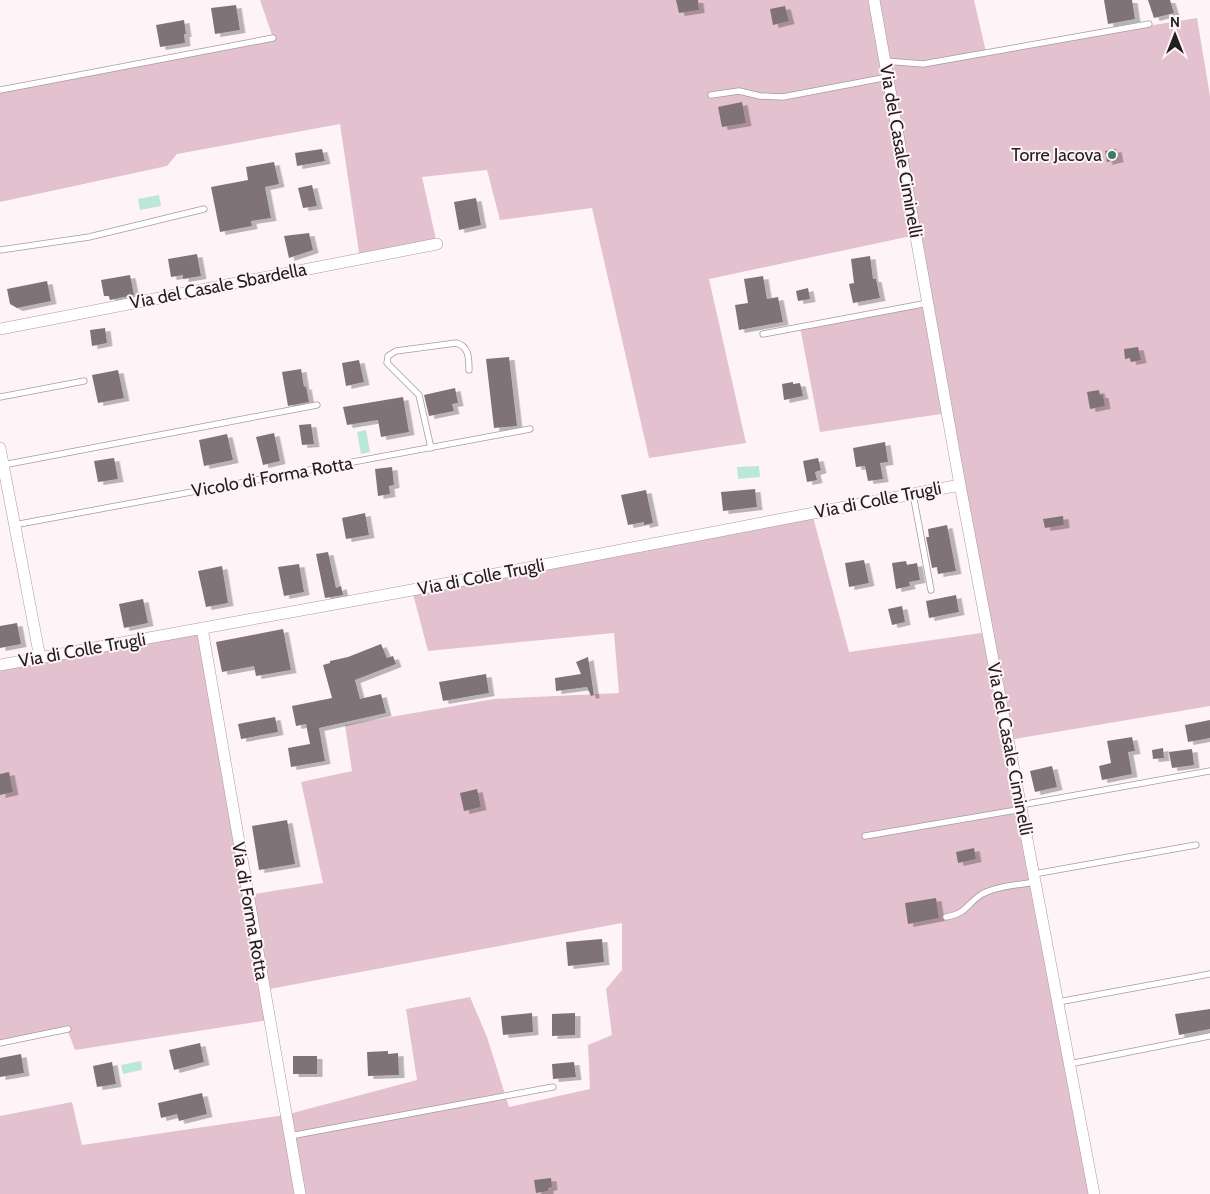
<svg xmlns="http://www.w3.org/2000/svg" width="1210" height="1194" viewBox="0 0 1210 1194" font-family="Cabin,sans-serif">
<style>
.green{fill:#e4c1ce}
.water{fill:#bbe7d7}
.building{fill:#807377;filter:url(#shadow)}
.lines{fill:none;stroke-linecap:round;stroke-linejoin:round}
.lane-casing{stroke:#a89a9f;stroke-width:7}
.street-casing{stroke:#a89a9f;stroke-width:12}
.lane{stroke:#fff;stroke-width:5.5}
.street{stroke:#fff;stroke-width:11}
.poi-dot{fill:#3c7b67;stroke:#fef4f7;stroke-width:2}
.labels{text-anchor:middle;dominant-baseline:central;stroke-width:4;stroke-linejoin:round;paint-order:stroke}
.street-label{font-size:18px;fill:#221d1f;stroke:#fef4f7}
.poi-label{font-size:18px;fill:#221d1f;stroke:#fef4f7;text-anchor:end}
</style>
<defs>
<filter id="shadow"><feDropShadow dx="5.5" dy="3" stdDeviation="0" flood-color="#0004"/></filter>
</defs>
<rect width="100%" height="100%" fill="#fef4f7"/>
<path class="green" d="M 260,0 L 974,0 L 986,52 L 1197,18 L 1210,96 L 1210,706 L 1009,740 L 1094,1194 L 0,1194 L 0,1116 L 72,1102 L 82,1145 L 285,1115 L 417,1080 L 406,1009 L 470,997 L 487,1037 L 509,1107 L 590,1089 L 588,1045 L 612,1035 L 606,989 L 622,970 L 622,923 L 264,990 L 269,1020 L 75,1050 L 67,1029 L 0,1043 L 0,665 L 202,628 L 248,895 L 323,883 L 301,782 L 352,771 L 345,725 L 494,699 L 619,693 L 614,633 L 428,651 L 412,590 L 812,513 L 849,652 L 988,632 L 948,413 L 820,432 L 800,327 L 928,303 L 916,235 L 709,279 L 746,443 L 649,458 L 592,208 L 500,220 L 487,170 L 422,177 L 437,244 L 360,259 L 340,124 L 177,154 L 167,166 L 0,202 L 0,90 L 273,38 Z"/>
<path class="water" d="M 159,195 L 161,206 L 140,210 L 138,199 Z
M 366,430 L 370,452 L 361,454 L 357,432 Z
M 759,466 L 760,477 L 738,479 L 737,467 Z
M 141,1061 L 142,1070 L 123,1074 L 121,1065 Z"/>
<path class="building" d="M 676,0 L 698,0 L 699,10 L 679,13 Z
M 1104,0 L 1132,0 L 1135,19 L 1108,24 Z
M 1148,0 L 1170,0 L 1174,13 L 1154,18 Z
M 236,5 L 240,30 L 215,34 L 211,8 Z
M 785,6 L 789,21 L 773,25 L 770,9 Z
M 184,20 L 186,34 L 184,34 L 185,43 L 160,47 L 156,25 Z
M 742,102 L 746,123 L 722,127 L 718,107 Z
M 322,149 L 325,161 L 297,166 L 295,153 Z
M 1116,149 L 1118,159 L 1107,162 L 1105,151 Z
M 274,162 L 279,184 L 265,187 L 271,218 L 251,221 L 252,226 L 220,232 L 211,187 L 248,180 L 246,167 Z
M 312,185 L 317,206 L 303,208 L 298,188 Z
M 476,198 L 481,225 L 459,230 L 454,202 Z
M 309,233 L 313,250 L 289,258 L 284,236 Z
M 197,254 L 201,276 L 183,279 L 183,275 L 171,277 L 168,259 Z
M 870,256 L 873,279 L 876,279 L 880,298 L 853,303 L 849,284 L 854,283 L 851,259 Z
M 130,275 L 134,295 L 110,300 L 109,296 L 104,296 L 101,280 Z
M 763,276 L 767,299 L 778,297 L 783,322 L 739,330 L 735,305 L 748,303 L 744,279 Z
M 47,281 L 51,301 L 17,308 L 10,304 L 7,289 Z
M 808,288 L 810,299 L 798,301 L 796,291 Z
M 105,328 L 107,343 L 92,346 L 90,330 Z
M 1138,347 L 1141,360 L 1131,362 L 1130,358 L 1125,359 L 1124,349 Z
M 509,357 L 517,426 L 494,428 L 486,359 Z
M 359,360 L 364,382 L 346,386 L 342,363 Z
M 301,369 L 304,387 L 306,386 L 309,402 L 288,406 L 282,372 Z
M 118,370 L 124,398 L 98,403 L 92,375 Z
M 793,382 L 793,384 L 800,383 L 803,396 L 784,400 L 782,384 Z
M 455,388 L 458,403 L 452,404 L 454,411 L 429,416 L 424,395 Z
M 1099,390 L 1100,395 L 1103,395 L 1105,406 L 1090,409 L 1087,392 Z
M 403,397 L 409,432 L 381,437 L 378,420 L 347,425 L 343,407 Z
M 311,424 L 314,444 L 302,445 L 299,425 Z
M 274,433 L 280,461 L 263,465 L 256,437 Z
M 227,434 L 233,460 L 204,466 L 199,440 Z
M 885,442 L 888,462 L 880,463 L 883,479 L 868,481 L 865,466 L 856,467 L 853,448 Z
M 114,458 L 118,479 L 98,482 L 94,461 Z
M 818,458 L 821,470 L 815,472 L 817,480 L 807,482 L 803,461 Z
M 392,467 L 394,485 L 389,486 L 390,494 L 378,496 L 375,469 Z
M 755,489 L 757,507 L 723,511 L 721,492 Z
M 646,490 L 653,523 L 644,525 L 644,522 L 628,525 L 621,495 Z
M 365,513 L 369,535 L 346,539 L 342,518 Z
M 1063,516 L 1064,525 L 1045,528 L 1043,519 Z
M 947,525 L 956,571 L 938,574 L 937,567 L 932,568 L 926,537 L 929,537 L 928,529 Z
M 328,552 L 336,588 L 341,586 L 343,595 L 325,598 L 316,554 Z
M 864,560 L 869,583 L 849,587 L 845,563 Z
M 906,561 L 907,565 L 917,563 L 920,580 L 909,582 L 910,586 L 896,589 L 892,563 Z
M 299,564 L 304,592 L 284,596 L 278,567 Z
M 222,566 L 228,603 L 206,607 L 198,571 Z
M 956,595 L 959,612 L 929,618 L 926,601 Z
M 143,599 L 148,623 L 124,628 L 119,604 Z
M 902,606 L 905,622 L 892,625 L 888,609 Z
M 17,623 L 21,644 L 0,648 L 0,626 Z
M 283,629 L 291,670 L 256,676 L 254,666 L 222,672 L 216,642 Z
M 381,644 L 387,658 L 393,656 L 396,664 L 355,680 L 360,699 L 381,694 L 386,713 L 319,728 L 325,761 L 291,767 L 288,748 L 310,744 L 306,724 L 296,726 L 292,706 L 332,698 L 323,665 L 330,663 L 330,661 L 348,657 Z
M 588,657 L 594,695 L 591,696 L 587,687 L 556,691 L 555,678 L 581,674 L 576,662 Z
M 486,674 L 489,693 L 443,701 L 439,682 Z
M 275,717 L 278,732 L 241,739 L 238,724 Z
M 1210,720 L 1210,738 L 1188,742 L 1185,725 Z
M 1132,737 L 1135,751 L 1128,752 L 1132,774 L 1102,780 L 1099,766 L 1111,763 L 1107,741 Z
M 1163,748 L 1164,758 L 1153,759 L 1152,750 Z
M 1192,749 L 1194,765 L 1172,768 L 1169,752 Z
M 1052,766 L 1057,787 L 1035,792 L 1030,771 Z
M 9,772 L 13,792 L 0,795 L 0,774 Z
M 477,789 L 481,807 L 464,811 L 460,793 Z
M 287,820 L 295,864 L 259,870 L 252,826 Z
M 974,848 L 976,859 L 958,863 L 956,852 Z
M 936,898 L 939,918 L 908,924 L 905,903 Z
M 602,939 L 604,962 L 568,966 L 566,942 Z
M 1210,1009 L 1210,1029 L 1179,1035 L 1175,1014 Z
M 532,1013 L 533,1032 L 503,1035 L 501,1016 Z
M 575,1013 L 575,1035 L 552,1036 L 552,1014 Z
M 200,1043 L 204,1062 L 174,1070 L 169,1050 Z
M 388,1051 L 388,1054 L 398,1053 L 399,1075 L 368,1076 L 367,1052 Z
M 21,1054 L 24,1073 L 0,1077 L 0,1058 Z
M 293,1056 L 317,1056 L 317,1074 L 293,1074 Z
M 112,1062 L 116,1084 L 97,1087 L 93,1066 Z
M 574,1062 L 576,1077 L 553,1079 L 552,1064 Z
M 202,1093 L 207,1114 L 179,1121 L 177,1114 L 161,1118 L 158,1103 Z
M 551,1178 L 552,1187 L 548,1188 L 548,1191 L 536,1193 L 534,1180 Z"/>
<g class="lines">
<defs>
<path id="lane" d="M 885,61 L 923,64 L 1149,24
M 0,90 L 273,38
M 711,95 L 739,91 L 760,96 L 783,97 L 888,77
M 0,250 L 89,237 L 204,209
M 763,334 L 928,303
M 0,397 L 84,381
M 431,448 L 419,395 L 387,363 L 388,356 L 396,351 L 456,343 C 469,346 469,358 469,370
M 3,465 L 317,405
M 913,494 L 931,590
M 14,525 L 530,429
M 1021,805 L 1210,771
M 865,836 L 1022,809
M 1034,874 L 1196,845
M 946,917 C 968,913 966,904 982,894 C 997,886 1018,885 1035,882
M 1058,1002 L 1210,974
M 0,1043 L 68,1029
M 1069,1064 L 1210,1036
M 290,1136 L 553,1087"/>
<path id="street" d="M 874,0 L 960,485 L 1094,1194
M 0,329 L 437,244
M 0,448 L 40,658
M 202,628 L 300,1194
M 0,665 L 412,590 L 960,485"/>
</defs>
<use href="#lane" class="lane-casing"/>
<use href="#street" class="street-casing"/>
<use href="#lane" class="lane"/>
<use href="#street" class="street"/>
</g>
<circle class="poi-dot" cx="1112" cy="155" r="5"/>
<g class="labels">
<g class="street-label">
<text transform="translate(901 151) rotate(80)">Via del Casale Ciminelli</text>
<text transform="translate(218 286) rotate(-11)">Via del Casale Sbardella</text>
<text transform="translate(272 477) rotate(-10)">Vicolo di Forma Rotta</text>
<text transform="translate(878 500) rotate(-11)">Via di Colle Trugli</text>
<text transform="translate(481 577) rotate(-11)">Via di Colle Trugli</text>
<text transform="translate(82 650) rotate(-10)">Via di Colle Trugli</text>
<text transform="translate(1010 749) rotate(79)">Via del Casale Ciminelli</text>
<text transform="translate(250 911) rotate(80)">Via di Forma Rotta</text>
</g>
<g class="poi-label">
<text x="1102" y="155">Torre Jacova</text>
</g>
</g>
<g transform="translate(1175 35)" stroke="#fef4f7" stroke-width="4" paint-order="stroke">
<path d="M0-4L9 19L0 12L-9 19Z" fill="#221d1f"/>
<text y="-8" font-size="14" font-weight="bold" text-anchor="middle" fill="#221d1f">N</text>
</g>
</svg>
